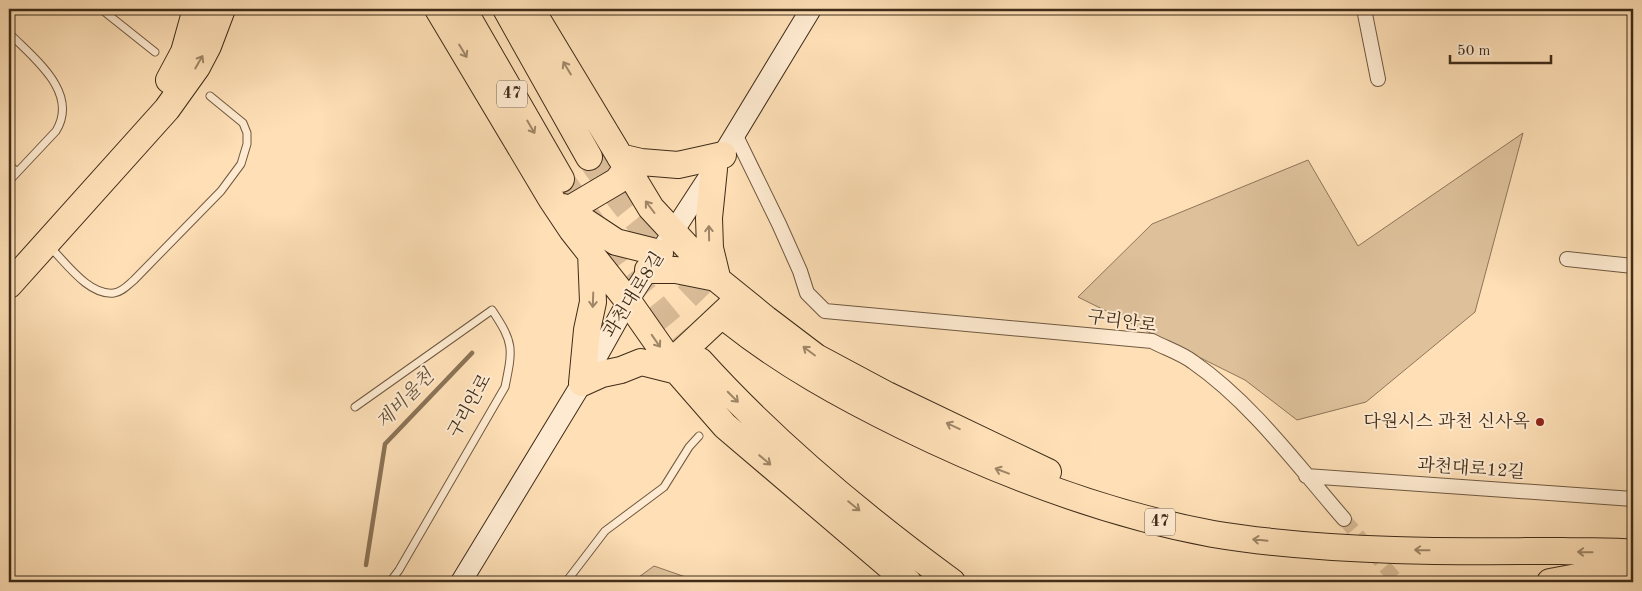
<svg xmlns="http://www.w3.org/2000/svg" width="1642" height="591" viewBox="0 0 1642 591" font-family="'Old Standard TT','Noto Serif KR',serif">
<style>
.green{fill:#dec19b;stroke:#8e765a}
.lines{fill:none;stroke-linecap:round;stroke-linejoin:round}
.stream{stroke:#8b7356;stroke-width:4.5}
.street-tunnel{stroke:#d8bb96;stroke-width:14;stroke-dasharray:14 7;stroke-linecap:butt}
.highway-tunnel{stroke:#d8bb96;stroke-width:26;stroke-dasharray:26 13;stroke-linecap:butt}
.lane-casing{stroke:#6f5940;stroke-width:9}
.street-casing{stroke:#6f5940;stroke-width:16}
.secondary-casing{stroke:#3f2c18;stroke-width:22}
.highway-casing{stroke:#3f2c18;stroke-width:28}
.lane{stroke:#feead0;stroke-width:7}
.street{stroke:#feead0;stroke-width:14}
.secondary{stroke:#feead0;stroke-width:20}
.highway{stroke:#fedfb6;stroke-width:26}
.oneway{stroke:#9e8667}
.poi-dot{fill:#8f2418;stroke:#feead0;stroke-width:2}
.labels{text-anchor:middle;dominant-baseline:central;stroke-width:4;stroke-linejoin:round;paint-order:stroke}
.shield{fill:#feead0;stroke:#78654f;stroke-width:1}
.shield-label{font-size:16px;font-weight:bold;fill:#3f2c18}
.street-label{font-size:18px;fill:#3f2c18;stroke:#feead0}
.poi-label{font-size:18px;fill:#3f2c18;stroke:#feead0;text-anchor:end}
.water-label{font-size:19px;font-style:italic;fill:#654f37;stroke:#feead0}
</style>
<rect width="100%" height="100%" fill="#fedfb6"/>
<filter id="stains"><feTurbulence type="fractalNoise" baseFrequency=".004" numOctaves="4"/><feColorMatrix values="0 0 0 0 .2 0 0 0 0 .09 0 0 0 0 .02 0 0 0 .5 -.17"/></filter>
<radialGradient id="worn" r=".72"><stop offset=".6" stop-color="#630" stop-opacity="0"/><stop offset="1" stop-color="#630" stop-opacity=".3"/></radialGradient>
<path class="green" d="M 1523,133 L 1475,312 L 1366,402 L 1297,420 L 1245,380 L 1078,297 L 1152,224 L 1308,160 L 1358,246 Z
M 654,566 L 700,582 L 632,582 Z"/>
<g class="lines">
<path class="stream" d="M 366,565 L 385,444 L 472,353"/>
<path class="street-tunnel" d="M 1344,519 L 1398,582"/>
<path class="highway-tunnel" d="M 589,157 C 631,217 678,272 731,322
M 561,179 L 624,268 L 700,361"/>
<defs>
<path id="lane" d="M 101,9 L 155,52
M 9,33 C 32,57 80,92 56,131 L 9,181
M 9,165 L 17,172
M 50,247 C 66,263 89,296 114,293 C 122,292 128,285 134,280 L 221,191 L 241,164 L 247,144 L 247,133 L 243,123 L 210,96
M 355,407 L 492,310 C 514,343 513,348 505,387 L 399,570 L 390,582
M 566,582 L 605,531 L 664,487 L 689,447 L 699,436"/>
<path id="street" d="M 1364,9 L 1378,79
M 735,134 L 779,224 L 800,271 L 807,293 L 825,311 L 1152,341 C 1165,348 1181,353 1193,362 C 1252,403 1297,465 1344,519
M 1567,259 L 1633,266
M 1306,476 L 1633,499"/>
<path id="secondary" d="M 461,582 L 582,383 L 628,301 L 714,169 L 811,9"/>
<path id="highway" d="M 438,9 L 552,200 L 572,230 L 628,301 L 677,371 L 725,426 L 908,582
M 463,9 L 561,179
M 506,9 L 589,157
M 531,9 L 651,208 L 718,280 L 766,319 L 816,357 L 887,395 L 1048,472
M 169,80 L 184,52 L 196,9
M 620,157 L 641,162 L 678,165 L 723,155
M 714,169 L 709,218 L 710,248 L 717,277
M 563,207 L 616,242 L 660,253
M 568,210 L 617,181 L 627,168
M 648,270 L 676,270 L 716,278
M 9,285 L 167,109 L 197,67 L 208,46 L 222,9
M 731,322 C 784,364 842,396 903,426 C 1001,474 1105,514 1213,534 C 1273,544 1334,548 1394,550 C 1450,552 1506,551 1562,551 C 1585,552 1610,550 1633,553
M 700,361 C 775,444 862,516 952,582
M 674,367 L 682,352 L 731,306 L 742,303
M 582,383 L 587,330 L 593,302 L 591,252
M 582,383 L 602,374 L 621,370 L 641,362 L 677,371
M 1550,582 L 1577,577 L 1633,571"/>
</defs>
<use href="#lane" class="lane-casing"/>
<use href="#street" class="street-casing"/>
<use href="#secondary" class="secondary-casing"/>
<use href="#highway" class="highway-casing"/>
<use href="#lane" class="lane"/>
<use href="#street" class="street"/>
<use href="#secondary" class="secondary"/>
<use href="#highway" class="highway"/>
</g>
<defs><path id="oneway-shaft" d="M-6 0H5M1.5-3L5.5 0L1.5 3" fill="none" stroke-width="1.6" stroke-linecap="round" stroke-linejoin="round" transform="scale(1.25)"/></defs>
<g class="oneway">
<use href="#oneway-shaft" transform="translate(463 51) rotate(59)"/>
<use href="#oneway-shaft" transform="translate(199 62) rotate(-60)"/>
<use href="#oneway-shaft" transform="translate(567 68) rotate(-121)"/>
<use href="#oneway-shaft" transform="translate(531 127) rotate(60)"/>
<use href="#oneway-shaft" transform="translate(650 207) rotate(-127)"/>
<use href="#oneway-shaft" transform="translate(709 233) rotate(-91)"/>
<use href="#oneway-shaft" transform="translate(593 300) rotate(92)"/>
<use href="#oneway-shaft" transform="translate(656 341) rotate(55)"/>
<use href="#oneway-shaft" transform="translate(809 351) rotate(-143)"/>
<use href="#oneway-shaft" transform="translate(733 397) rotate(45)"/>
<use href="#oneway-shaft" transform="translate(953 426) rotate(-155)"/>
<use href="#oneway-shaft" transform="translate(765 460) rotate(40)"/>
<use href="#oneway-shaft" transform="translate(1002 471) rotate(-159)"/>
<use href="#oneway-shaft" transform="translate(854 506) rotate(39)"/>
<use href="#oneway-shaft" transform="translate(1260 540) rotate(-174)"/>
<use href="#oneway-shaft" transform="translate(1422 550) rotate(-179)"/>
<use href="#oneway-shaft" transform="translate(1585 552) rotate(-179)"/>
</g>
<circle class="poi-dot" cx="1540" cy="422" r="5"/>
<g class="labels">
<g class="shield">
<rect x="497" y="80.5" width="30" height="27" rx="4"/>
<rect x="1145" y="508.5" width="30" height="27" rx="4"/>
</g>
<g class="shield-label">
<text x="512" y="94">47</text>
<text x="1160" y="522">47</text>
</g>
<g class="street-label">
<text transform="translate(634 295) rotate(-58)">과천대로8길</text>
<text transform="translate(1122 322) rotate(8)">구리안로</text>
<text transform="translate(470 406) rotate(-61)">구리안로</text>
<text transform="translate(1471 469) rotate(4)">과천대로12길</text>
</g>
<g class="poi-label">
<text x="1530" y="422">다원시스 과천 신사옥</text>
</g>
<g class="water-label">
<text transform="translate(406 400) rotate(-46)">제비울천</text>
</g>
</g>
<rect width="1642" height="591" fill="none" stroke="#fedfb6" stroke-width="30"/>
<rect x="10" y="10" width="1622" height="571" fill="none" stroke="#3f2c18" stroke-width="2.5"/>
<rect x="15" y="15" width="1612" height="561" fill="none" stroke="#3f2c18"/>
<path d="M1450 55v8h101v-8" fill="none" stroke="#3f2c18" stroke-width="2.5"/>
<text x="1457" y="55" font-size="15" fill="#3f2c18" stroke="#feead0" stroke-width="4" paint-order="stroke">50 m</text>
<rect width="100%" height="100%" filter="url(#stains)"/>
<rect width="100%" height="100%" fill="url(#worn)"/>
</svg>
